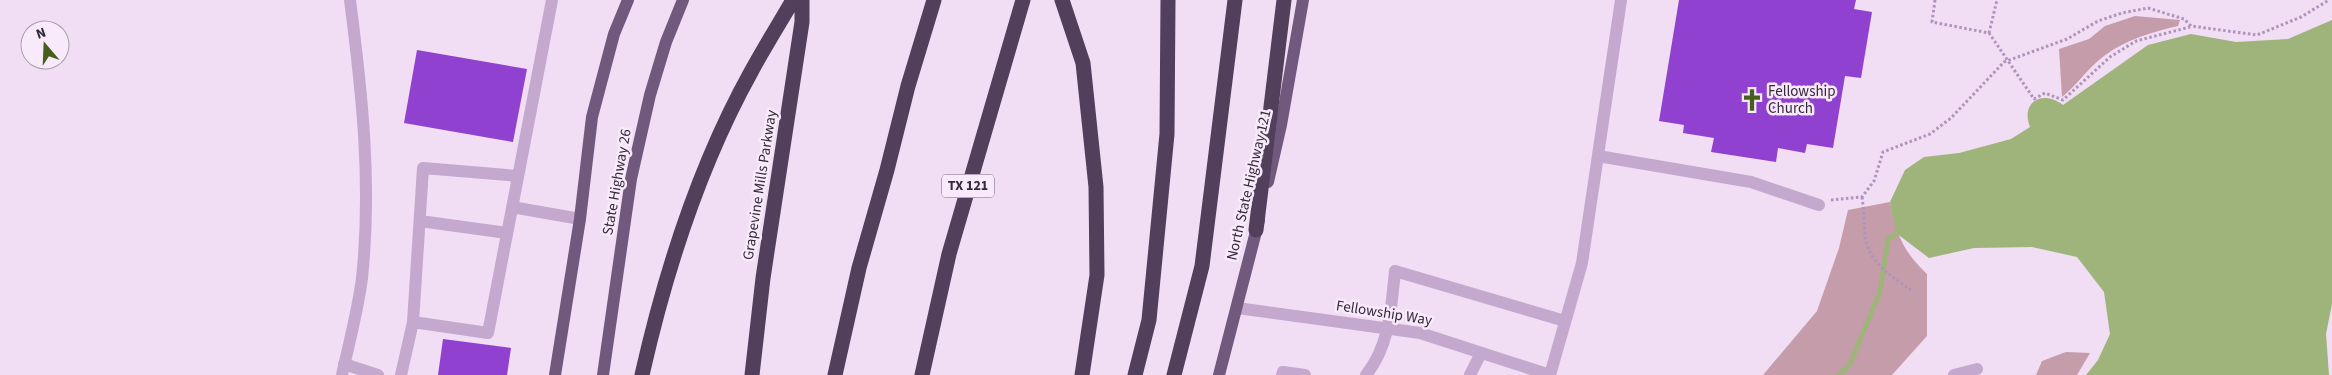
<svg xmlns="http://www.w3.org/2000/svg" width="2332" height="375" viewBox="0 0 2332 375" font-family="'Source Sans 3',sans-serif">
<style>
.green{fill:#c59caa}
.water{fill:#9fb47a}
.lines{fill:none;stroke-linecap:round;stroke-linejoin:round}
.stream{stroke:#9fb47a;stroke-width:5}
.building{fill:#9041cf}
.path{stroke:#b092ba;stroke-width:3;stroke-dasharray:2.5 2.5;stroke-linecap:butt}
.minor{stroke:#c5a8ce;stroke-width:12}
.major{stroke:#70597d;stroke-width:12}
.highway{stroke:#513f5b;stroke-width:15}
.labels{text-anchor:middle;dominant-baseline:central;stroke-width:5;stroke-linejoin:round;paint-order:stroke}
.shield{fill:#f9eafb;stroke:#6f6374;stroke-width:1}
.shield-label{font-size:14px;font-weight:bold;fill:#34293a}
.poi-label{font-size:15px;fill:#34293a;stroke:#f9eafb;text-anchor:start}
.street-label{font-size:15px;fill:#34293a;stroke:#f9eafb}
</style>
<rect width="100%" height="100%" fill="#f1ddf4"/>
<path class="green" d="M 2135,16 L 2180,20 L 2178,26 C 2152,32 2125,40 2104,56 C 2088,68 2077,85 2062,97 L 2059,49 L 2089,39 L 2105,26 Z
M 1890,202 C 1897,235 1902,250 1927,274 L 1927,336 L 1892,375 L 1763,375 L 1817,311 L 1839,248 L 1848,210 Z
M 2066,352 L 2090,353 L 2077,375 L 2036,375 L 2042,361 Z"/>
<path class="water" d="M 2332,20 L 2332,304 L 2326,334 L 2329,375 L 2086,375 L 2098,360 L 2110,334 L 2104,292 L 2077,257 L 2032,247 L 1974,248 L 1929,258 L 1896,233 L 1890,202 L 1905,170 L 1924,157 L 1959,153 L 2011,139 L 2030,127 C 2020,102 2043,89 2063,105 L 2148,45 L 2191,34 L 2236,42 L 2288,39 Z"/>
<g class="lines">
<path class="stream" d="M 1838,375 L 1849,366 L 1880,292 L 1888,239 L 1901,231"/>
</g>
<path class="building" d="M 1679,0 L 1856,0 L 1854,9 L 1872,12 L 1861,78 L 1845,76 L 1833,148 L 1807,144 L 1805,153 L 1778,148 L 1776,162 L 1711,152 L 1714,138 L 1683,133 L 1684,125 L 1659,121 Z
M 417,50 L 527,69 L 513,142 L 404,123 Z
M 443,339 L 511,348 L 507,375 L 438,375 Z"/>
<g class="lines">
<path class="path" d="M 1935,0 L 1932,22 L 1989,33 L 2034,99 L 2045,93 L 2063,100 L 2110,57 L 2136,41 L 2190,27
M 1989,33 L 1997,0
M 1862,197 C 1864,210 1864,223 1865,235 C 1867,261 1892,277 1911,290
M 1831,200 L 1862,197 L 1874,181 L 1883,152 L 1930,134 L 1951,118 L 2004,62 L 2067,39 L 2098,21 L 2122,13 L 2148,8 L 2184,19 L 2191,26 L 2257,35 L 2301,17 L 2329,0"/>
<path class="minor" d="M 1598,156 L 1751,182 L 1819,205
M 512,207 L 580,219
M 420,221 L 507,233
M 1237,308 L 1420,333 L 1550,375
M 413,322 L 423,168 L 518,176
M 344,364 L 378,375
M 342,375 C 349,343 358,310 362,278 C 372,184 362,93 350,0
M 401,375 L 413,322 L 488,333 L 552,0
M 1282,375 L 1283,372 L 1305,375
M 1366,375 C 1390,345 1391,308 1395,271 L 1565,321
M 1470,375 L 1481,353
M 1550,375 L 1582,263 L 1621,0
M 1954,375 L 1977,369"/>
<path class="major" d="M 1268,182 L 1281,125 L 1303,0
M 555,375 L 580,219 L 592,117 L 614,34 L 628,0
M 603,375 L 631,179 L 650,95 L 666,42 L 683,0
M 1219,375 L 1259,220"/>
<path class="highway" d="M 1062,0 L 1083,63 L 1096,187 L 1097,275 L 1082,375
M 1256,230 L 1284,0
M 642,375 C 665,273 700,164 751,72 C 764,48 779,24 793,0
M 752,375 L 763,278 L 802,22 L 802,0
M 835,375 L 859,268 L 887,170 L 908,86 L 934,0
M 922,375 L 949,254 L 1023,0
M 1135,375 L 1149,320 L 1167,134 L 1168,0
M 1174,375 L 1202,266 L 1235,0"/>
</g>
<defs>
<symbol id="church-bare" viewBox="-9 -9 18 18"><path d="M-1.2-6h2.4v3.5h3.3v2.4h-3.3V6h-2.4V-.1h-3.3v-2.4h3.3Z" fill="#455f1b" stroke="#f9eafb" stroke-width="2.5" paint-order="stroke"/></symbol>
</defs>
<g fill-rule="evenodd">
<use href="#church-bare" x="1736" y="84" width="32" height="32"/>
</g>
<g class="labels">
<rect class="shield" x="942" y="174.5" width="52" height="23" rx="4"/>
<g class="shield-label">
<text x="968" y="186">TX 121</text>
</g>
<g class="poi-label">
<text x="1768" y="91">Fellowship<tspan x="1768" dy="17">Church</tspan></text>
</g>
<g class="street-label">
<text transform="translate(617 182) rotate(-80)">State Highway 26</text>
<text transform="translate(760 185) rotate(-81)">Grapevine Mills Parkway</text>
<text transform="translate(1249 185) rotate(-77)">North State Highway 121</text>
<text transform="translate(1384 313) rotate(9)">Fellowship Way</text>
</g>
</g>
<g transform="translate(45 45) rotate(341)"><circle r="24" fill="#f9eafb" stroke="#aa9dae"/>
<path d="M0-4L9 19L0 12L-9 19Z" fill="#455f1b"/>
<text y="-8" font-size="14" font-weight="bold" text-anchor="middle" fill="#34293a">N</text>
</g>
</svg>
